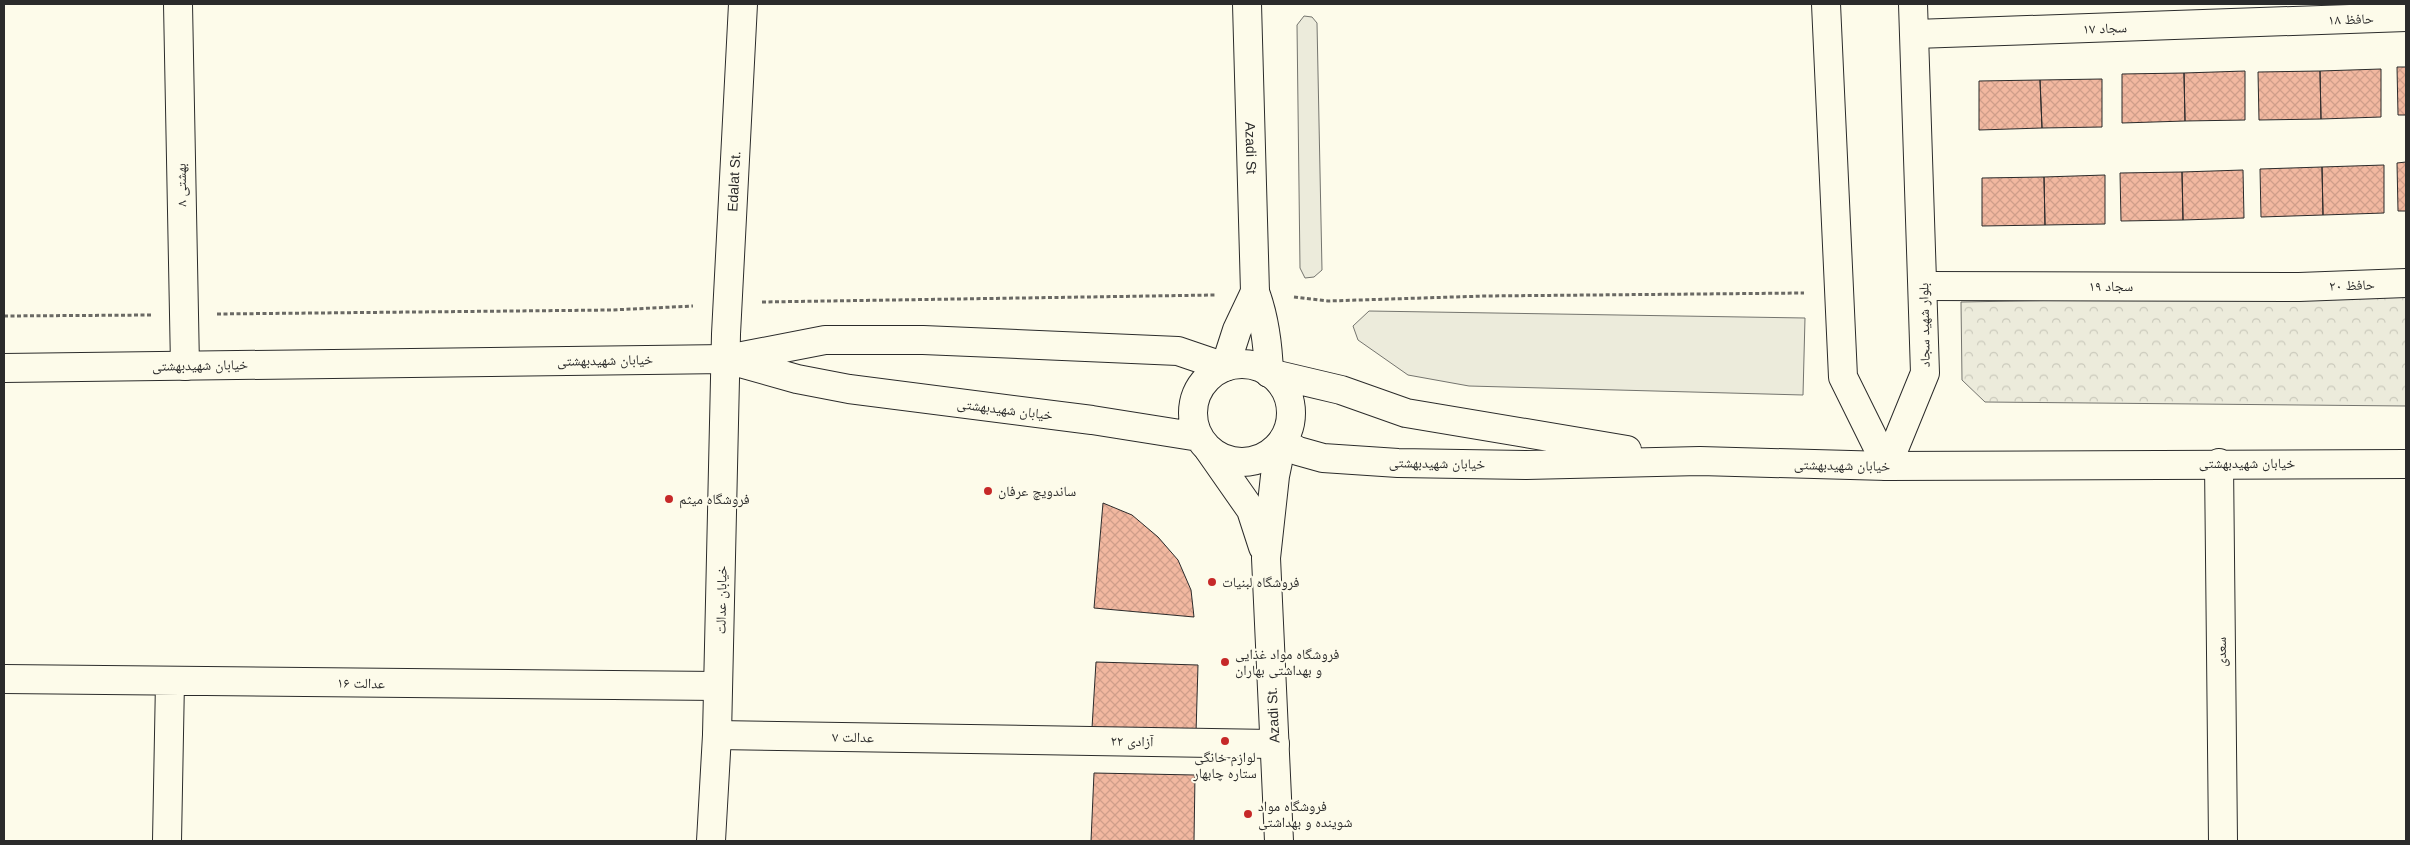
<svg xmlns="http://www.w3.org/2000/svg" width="2410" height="845" viewBox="0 0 2410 845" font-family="Arial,'Noto Naskh Arabic',sans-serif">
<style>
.green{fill:#ecebdb;stroke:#74746e}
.park{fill:url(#park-crowns);stroke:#74746e}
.building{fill:url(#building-cross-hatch);stroke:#2b2b2b}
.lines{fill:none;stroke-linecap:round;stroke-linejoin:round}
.minor-casing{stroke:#2b2b2b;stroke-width:30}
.tertiary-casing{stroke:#2b2b2b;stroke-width:30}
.secondary-casing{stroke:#2b2b2b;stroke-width:30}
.primary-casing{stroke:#2b2b2b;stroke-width:30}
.path{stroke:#6a6964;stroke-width:3;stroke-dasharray:4 2.5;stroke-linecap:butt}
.minor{stroke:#fdfbea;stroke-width:28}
.tertiary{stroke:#fdfbea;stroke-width:28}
.secondary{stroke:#fdfbea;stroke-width:28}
.primary{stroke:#fdfbea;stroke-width:28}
.poi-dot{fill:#c62828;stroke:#fdfbea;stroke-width:2}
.labels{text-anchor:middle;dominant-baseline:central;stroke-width:4;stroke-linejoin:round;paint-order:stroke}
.street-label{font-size:14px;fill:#2b2b2b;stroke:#fdfbea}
.poi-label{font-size:14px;fill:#2b2b2b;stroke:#fdfbea;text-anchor:start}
</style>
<defs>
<pattern id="park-crowns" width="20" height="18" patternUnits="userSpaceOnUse" patternTransform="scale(1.25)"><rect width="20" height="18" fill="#ecebdb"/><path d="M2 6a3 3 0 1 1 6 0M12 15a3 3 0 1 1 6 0" fill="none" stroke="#cbcabc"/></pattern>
<pattern id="building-cross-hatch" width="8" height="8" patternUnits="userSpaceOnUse" patternTransform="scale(1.25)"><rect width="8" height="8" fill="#f2b8a0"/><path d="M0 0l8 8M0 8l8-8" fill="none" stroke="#d09e8a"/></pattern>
</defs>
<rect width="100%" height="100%" fill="#fdfbea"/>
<path class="green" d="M 1304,16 L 1312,17 L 1317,23 L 1322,270 L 1314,277 L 1305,278 L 1300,268 L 1297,25 Z
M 1369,311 L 1805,318 L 1803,395 L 1469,386 L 1408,375 L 1358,340 L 1353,326 Z"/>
<path class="park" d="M 2406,294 L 2406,406 L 1985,402 L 1962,380 L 1961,302 Z"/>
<path class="building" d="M 2397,67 L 2406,67 L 2406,115 L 2398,115 Z
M 2381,69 L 2381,117 L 2321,119 L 2320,71 Z
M 2245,71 L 2245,120 L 2185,121 L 2184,73 Z
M 2320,71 L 2321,119 L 2259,120 L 2258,72 Z
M 2184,73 L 2185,121 L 2122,123 L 2122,74 Z
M 2102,79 L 2102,127 L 2042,128 L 2040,80 Z
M 2040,80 L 2042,128 L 1979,130 L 1979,81 Z
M 2406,162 L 2406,211 L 2398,211 L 2397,163 Z
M 2384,165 L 2384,213 L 2323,215 L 2322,167 Z
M 2322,167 L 2323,215 L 2261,217 L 2260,169 Z
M 2243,170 L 2244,218 L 2183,220 L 2182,172 Z
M 2182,172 L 2183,220 L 2121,221 L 2120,173 Z
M 2105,175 L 2105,224 L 2045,225 L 2044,177 Z
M 2044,177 L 2045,225 L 1982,226 L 1982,178 Z
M 1103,503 L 1132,515 L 1158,537 L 1178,560 L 1191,590 L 1194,617 L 1094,608 Z
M 1096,662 L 1198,665 L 1196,733 L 1092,728 Z
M 1094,773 L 1195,775 L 1194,841 L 1091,841 Z"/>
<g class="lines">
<defs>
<path id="minor" d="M 178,4 L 185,366
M 1915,34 L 2406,17
M 1923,286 L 2299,287 L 2406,283
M 2219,463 L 2223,841
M 4,679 L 718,686
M 717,735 L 1275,744
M 167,841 L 170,681"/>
<g id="tertiary">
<path d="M 1826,4 L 1843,377 L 1887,466"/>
<path d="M 1887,466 L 1925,373 L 1913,4"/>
<path id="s1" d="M 711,841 L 717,735 L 726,334 L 743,4"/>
</g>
<g id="secondary">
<path id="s2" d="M 1247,4 L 1255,292 C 1265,319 1268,344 1269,373"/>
<path d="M 1225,367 L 1237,330 L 1255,292"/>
<path d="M 1209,450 L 1251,510 L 1263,547"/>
<path d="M 1279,841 L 1266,558 L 1275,476 L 1282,442"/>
</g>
<path id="primary" d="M 732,358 L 825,340 L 923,340 L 1178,351 L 1225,367
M1193 413a49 49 0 1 1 98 0a49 49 0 1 1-98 0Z
M 4,368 L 726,359 L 797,379 L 849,389 L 1092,420 L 1199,437
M 1269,373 L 1341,390 L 1406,413 L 1627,450
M 1282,442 L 1298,451 L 1323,458 L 1398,463 L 1526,465 L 1700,461 L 1887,466 L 2406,464"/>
</defs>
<use href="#minor" class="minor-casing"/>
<use href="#tertiary" class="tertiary-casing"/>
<use href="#secondary" class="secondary-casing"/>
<use href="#primary" class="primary-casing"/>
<path class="path" d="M 1294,297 L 1328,301 L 1485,296 L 1804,293
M 762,302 L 1215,295
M 217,314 L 612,310 L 693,306
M 4,316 L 151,315"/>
<use href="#minor" class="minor"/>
<use href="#tertiary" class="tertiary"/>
<use href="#secondary" class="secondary"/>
<use href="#primary" class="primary"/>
</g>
<g class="poi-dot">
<circle cx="988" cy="491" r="5"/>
<circle cx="669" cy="499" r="5"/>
<circle cx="1212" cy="582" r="5"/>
<circle cx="1225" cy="662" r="5"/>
<circle cx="1225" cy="741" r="5"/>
<circle cx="1248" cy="814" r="5"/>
</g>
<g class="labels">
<g class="street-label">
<text transform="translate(2351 19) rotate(-2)">حافظ ۱۸</text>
<text transform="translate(2105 28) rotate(-2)">سجاد ۱۷</text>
<text stroke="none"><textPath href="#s2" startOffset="144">Azadi St</textPath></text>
<text stroke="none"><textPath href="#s1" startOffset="660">Edalat St.</textPath></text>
<text transform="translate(181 185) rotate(-91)">بهشتی ۸</text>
<text transform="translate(2352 285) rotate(-2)">حافظ ۲۰</text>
<text x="2111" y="286">سجاد ۱۹</text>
<text transform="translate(1924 325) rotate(-91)">بلوار شهید سجاد</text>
<text transform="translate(605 360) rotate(-1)">خیابان شهیدبهشتی</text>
<text transform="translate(200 365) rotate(-1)">خیابان شهیدبهشتی</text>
<text transform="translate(1005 409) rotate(7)">خیابان شهیدبهشتی</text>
<text transform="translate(1437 463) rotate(1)">خیابان شهیدبهشتی</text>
<text x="2247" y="463">خیابان شهیدبهشتی</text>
<text transform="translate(1842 465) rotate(1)">خیابان شهیدبهشتی</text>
<text transform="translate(721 600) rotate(-89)">خیابان عدالت</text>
<text transform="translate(2221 652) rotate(-91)">سعدی</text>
<text transform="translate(361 683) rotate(1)">عدالت ۱۶</text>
<text transform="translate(1273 715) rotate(-93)">Azadi St.</text>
<text transform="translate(853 737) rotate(1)">عدالت ۷</text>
<text transform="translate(1132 741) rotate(1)">آزادی ۲۲</text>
</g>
<g class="poi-label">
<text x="998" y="491">ساندویچ عرفان</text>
<text x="679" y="499">فروشگاه میثم</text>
<text x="1222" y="582">فروشگاه لبنیات</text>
<text x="1235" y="654">فروشگاه مواد غذایی<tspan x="1235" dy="16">و بهداشتی بهاران</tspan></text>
<text x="1225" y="757" text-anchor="middle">لوازم خانگی<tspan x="1225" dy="16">ستاره چابهار</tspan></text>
<text x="1258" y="806">فروشگاه مواد<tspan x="1258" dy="16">شوینده و بهداشتی</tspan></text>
</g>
</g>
<rect width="2410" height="845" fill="none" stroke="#2b2b2b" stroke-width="10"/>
</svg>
